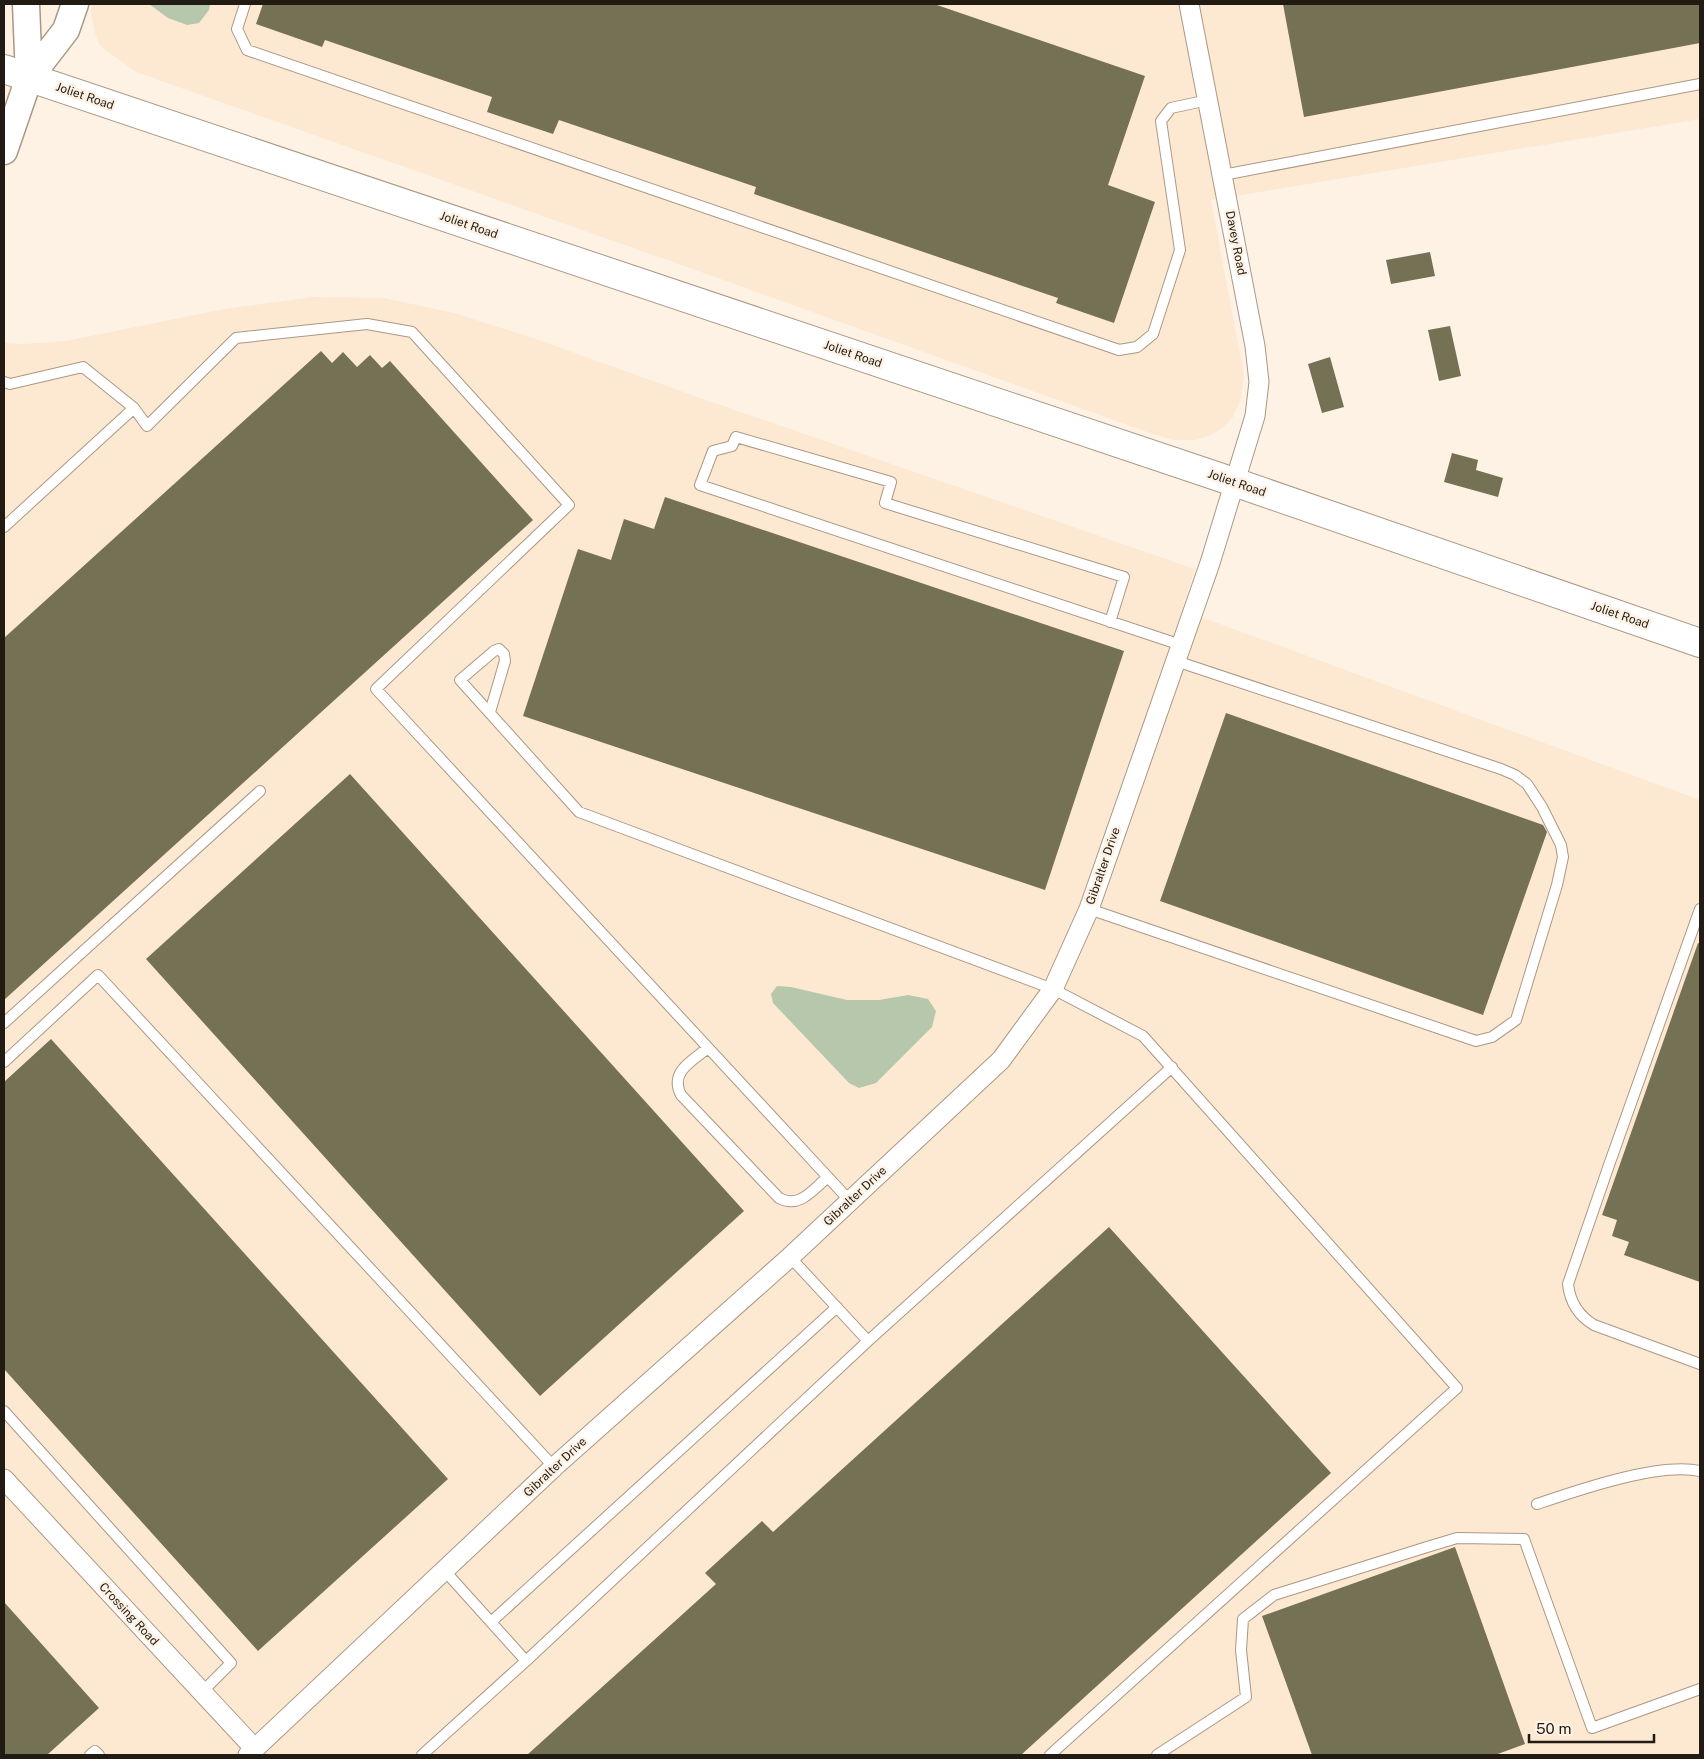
<svg xmlns="http://www.w3.org/2000/svg" width="1704" height="1759" viewBox="0 0 1704 1759" font-family="'Public Sans',sans-serif">
<style>
.built{fill:#fde8d2}
.water{fill:#b7c7ac}
.building{fill:#757155}
.lines{fill:none;stroke-linecap:round;stroke-linejoin:round}
.lane-casing{stroke:#ab9884;stroke-width:12}
.street-casing{stroke:#ab9884;stroke-width:21}
.secondary-casing{stroke:#ab9884;stroke-width:29}
.primary-casing{stroke:#ab9884;stroke-width:30}
.lane{stroke:#fff;stroke-width:10}
.street{stroke:#fff;stroke-width:19}
.secondary{stroke:#fff;stroke-width:26}
.primary{stroke:#fff;stroke-width:28}
.labels{text-anchor:middle;dominant-baseline:central;stroke-width:5;stroke-linejoin:round;paint-order:stroke}
.street-label{font-size:12px;fill:#221b13;stroke:#fef2e5}
</style>
<rect width="100%" height="100%" fill="#fef2e5"/>
<path class="built" d="M 92,4 L 1700,4 L 1700,119 L 1211,200 L 1244,376 L 1240,401 L 1233,417 L 1221,429 L 1209,436 L 1194,440 L 1173,440 L 1150,433 L 687,267 L 136,72 L 100,46 L 94,30 L 91,11 Z
M 313,297 L 384,298 L 454,313 L 533,338 L 706,400 L 1195,569 L 1182,610 L 1700,800 L 1700,1755 L 4,1755 L 4,343 L 24,344 L 66,341 L 224,309 Z"/>
<path class="water" d="M 149,4 L 210,4 L 209,10 L 199,23 L 187,25 L 168,18 Z
M 777,986 L 791,987 L 847,1000 L 879,1000 L 908,995 L 928,999 L 936,1011 L 932,1027 L 876,1083 L 859,1088 L 849,1083 L 773,1003 L 771,994 Z"/>
<path class="building" d="M 263,4 L 934,4 L 1145,76 L 1108,185 L 1155,202 L 1114,323 L 1056,303 L 1058,298 L 754,194 L 756,187 L 559,120 L 553,134 L 487,112 L 492,97 L 325,40 L 322,47 L 256,24 Z
M 1283,4 L 1700,4 L 1700,43 L 1304,117 Z
M 1430,252 L 1435,276 L 1391,284 L 1386,260 Z
M 1450,326 L 1461,376 L 1439,381 L 1428,330 Z
M 321,351 L 332,363 L 343,352 L 357,367 L 370,355 L 382,368 L 390,361 L 533,520 L 4,1000 L 4,638 Z
M 1330,357 L 1344,407 L 1322,413 L 1308,364 Z
M 1452,453 L 1478,460 L 1476,470 L 1503,478 L 1498,497 L 1444,482 Z
M 665,497 L 1124,651 L 1045,890 L 523,716 L 578,549 L 611,560 L 624,519 L 654,529 Z
M 1226,713 L 1543,825 L 1547,832 L 1483,1015 L 1160,901 Z
M 350,774 L 744,1211 L 540,1396 L 146,959 Z
M 1698,943 L 1700,944 L 1700,1282 L 1624,1255 L 1629,1242 L 1612,1236 L 1617,1220 L 1602,1215 Z
M 51,1039 L 448,1479 L 258,1651 L 4,1369 L 4,1082 Z
M 1109,1227 L 1331,1473 L 1021,1755 L 527,1755 L 716,1584 L 705,1573 L 762,1521 L 773,1532 Z
M 1455,1547 L 1525,1744 L 1495,1755 L 1312,1755 L 1262,1616 Z
M 4,1602 L 99,1708 L 47,1755 L 4,1755 Z"/>
<g class="lines">
<defs>
<path id="lane" d="M 245,4 L 237,29 L 247,50 L 1119,350 L 1137,347 L 1153,334 L 1180,250 L 1161,121 L 1171,108 L 1208,100
M 1223,175 L 1700,84
M 4,382 L 10,384 L 83,367 L 134,408 L 147,426 L 236,338 L 367,324 L 412,332 L 569,505 L 376,689 L 850,1201
M 4,527 L 134,408
M 1110,622 L 1124,577 L 885,503 L 891,482 L 736,437 L 732,446 L 713,451 L 700,485 L 1181,645
M 490,712 L 505,661 L 504,654 L 499,649 L 494,651 L 460,680 L 579,812 L 1053,989 L 1143,1036 L 1457,1388 L 1050,1755
M 1089,909 L 1476,1041 L 1492,1037 L 1516,1020 L 1557,885 L 1563,857 L 1561,845 L 1542,807 L 1527,784 L 1515,775 L 1501,769 L 1176,661
M 1700,909 L 1609,1165 L 1568,1284 C 1570,1302 1579,1316 1594,1325 L 1700,1364
M 4,1023 L 260,791
M 708,1048 C 692,1061 669,1072 681,1095 L 779,1198 C 800,1209 812,1190 828,1177
M 4,1062 L 98,975 L 554,1467
M 868,1341 L 1172,1067
M 4,1411 L 231,1663 L 202,1692
M 1537,1504 C 1578,1490 1659,1462 1700,1471
M 491,1622 L 837,1307
M 526,1661 L 868,1341 L 790,1257
M 90,1755 L 95,1751 L 99,1755
M 422,1755 L 526,1661 L 444,1570
M 1157,1755 L 1246,1697 L 1241,1650 L 1243,1619 L 1274,1595 L 1427,1547 L 1457,1538 L 1524,1539 L 1592,1728 L 1700,1689"/>
<path id="street" d="M 4,1479 L 255,1749
M 248,1755 L 554,1467 L 790,1257 L 1001,1060 L 1053,989 L 1089,909 L 1210,563 L 1255,416 L 1259,382 L 1255,346 L 1189,4"/>
<path id="secondary" d="M 26,4 L 29,78
M 4,151 L 29,78 L 66,30 L 75,4"/>
<path id="primary" d="M 4,69 L 1234,482 L 1700,643"/>
</defs>
<use href="#lane" class="lane-casing"/>
<use href="#street" class="street-casing"/>
<use href="#secondary" class="secondary-casing"/>
<use href="#primary" class="primary-casing"/>
<use href="#lane" class="lane"/>
<use href="#street" class="street"/>
<use href="#secondary" class="secondary"/>
<use href="#primary" class="primary"/>
</g>
<g class="labels">
<g class="street-label">
<text transform="translate(85 96) rotate(19)">Joliet Road</text>
<text transform="translate(469 225) rotate(19)">Joliet Road</text>
<text transform="translate(1236 243) rotate(79)">Davey Road</text>
<text transform="translate(853 354) rotate(19)">Joliet Road</text>
<text transform="translate(1237 483) rotate(19)">Joliet Road</text>
<text transform="translate(1620 615) rotate(19)">Joliet Road</text>
<text transform="translate(1103 866) rotate(-71)">Gibralter Drive</text>
<text transform="translate(855 1196) rotate(-43)">Gibralter Drive</text>
<text transform="translate(555 1467) rotate(-43)">Gibralter Drive</text>
<text transform="translate(129 1614) rotate(47)">Crossing Road</text>
</g>
</g>
<rect width="1704" height="1759" fill="none" stroke="#221b13" stroke-width="10"/>
<path d="M1529 1734v8h125v-8" fill="none" stroke="#221b13" stroke-width="2.5"/>
<text x="1536" y="1734" font-size="15" fill="#221b13" stroke="#fef2e5" stroke-width="4" paint-order="stroke">50 m</text>
</svg>
